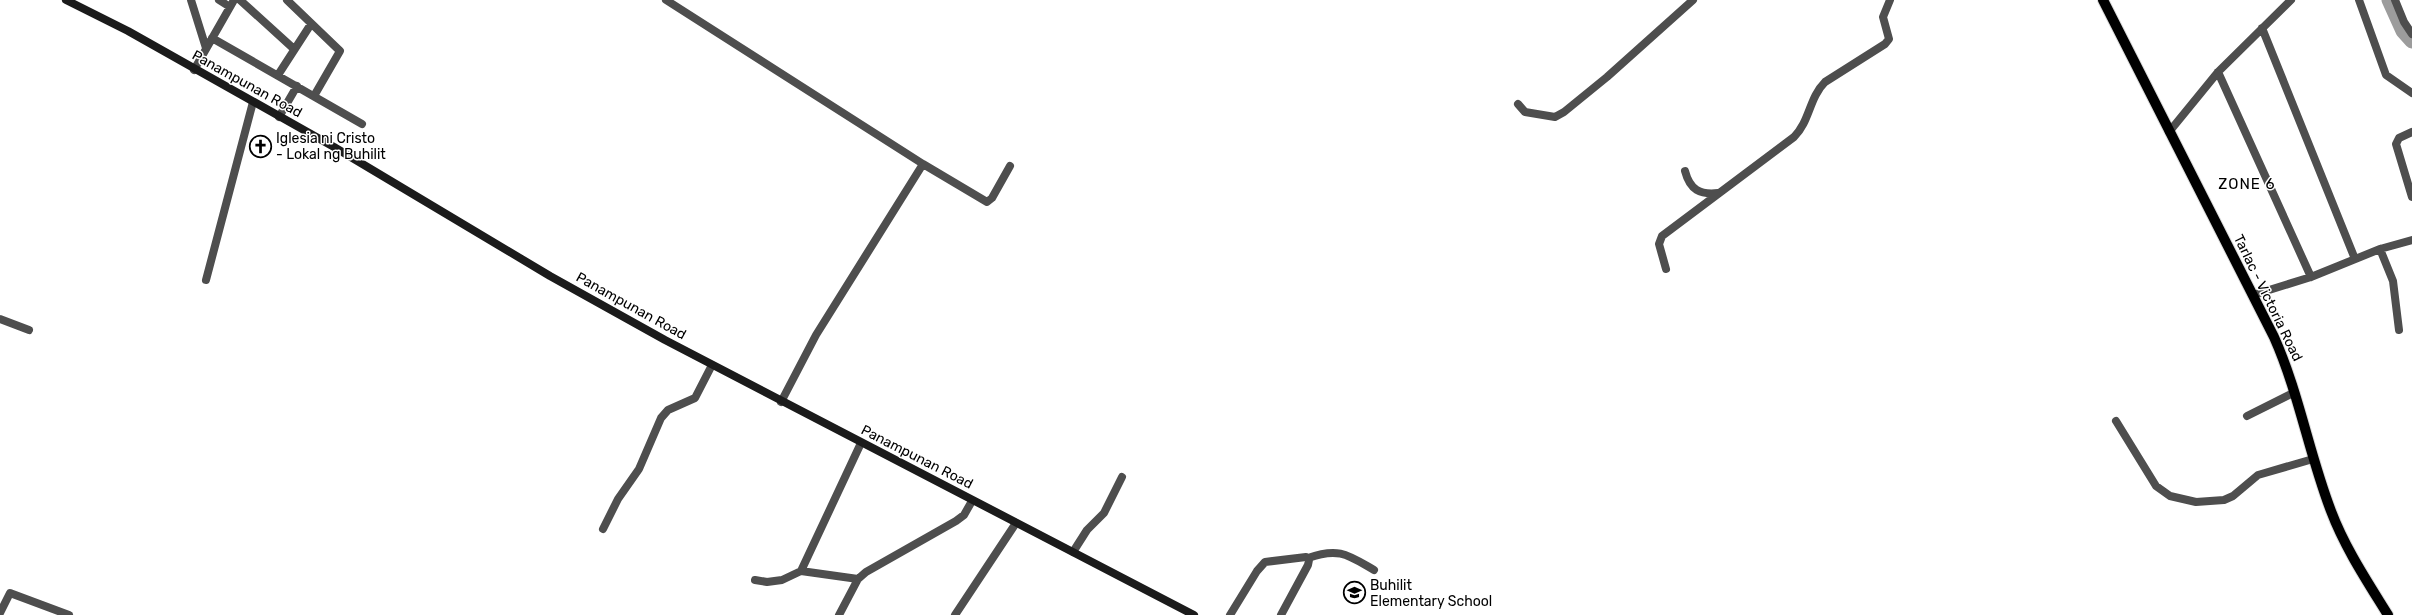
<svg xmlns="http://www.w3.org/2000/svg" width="2412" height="615" viewBox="0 0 2412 615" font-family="Rubik,sans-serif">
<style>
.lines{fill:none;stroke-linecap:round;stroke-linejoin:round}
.river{stroke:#9c9c9c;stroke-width:15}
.primary-casing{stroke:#dbdbdb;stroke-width:12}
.street{stroke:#4e4e4e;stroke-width:8}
.secondary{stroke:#1b1b1b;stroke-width:8}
.primary{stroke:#000;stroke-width:10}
.labels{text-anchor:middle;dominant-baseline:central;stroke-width:3;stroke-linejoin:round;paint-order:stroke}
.street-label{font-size:14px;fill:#000;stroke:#fff}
.poi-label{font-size:14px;fill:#000;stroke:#fff;text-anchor:start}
.neighbourhood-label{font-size:15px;letter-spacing:1px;fill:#000;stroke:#fff}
</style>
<rect width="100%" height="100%" fill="#fff"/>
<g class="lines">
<path class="river" d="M 2389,0 L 2403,31 L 2412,41"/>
<defs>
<path id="primary" d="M 2103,0 L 2274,337 C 2299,393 2309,454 2331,511 C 2345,548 2367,581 2388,615"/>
</defs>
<use href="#primary" class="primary-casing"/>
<path class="street" d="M 191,0 L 206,48
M 219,0 L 230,7
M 240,0 L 294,49
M 287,0 L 340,51 L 314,96
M 666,0 L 923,164
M 2359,0 L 2386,75 L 2412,93
M 2395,0 L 2404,22 L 2412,34
M 2262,28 L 2355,259
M 212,38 L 362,124
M 194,70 L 234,0
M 2218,72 L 2311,277
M 278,75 L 311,24
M 1518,104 L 1525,112 L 1555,117 L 1564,112 L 1607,77 L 1693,0
M 279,117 L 297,86
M 2169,132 L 2218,72 L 2291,0
M 2412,132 L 2399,138 L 2396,144 L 2412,197
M 1685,171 C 1690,190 1700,195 1718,193
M 2380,249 L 2393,281 L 2399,330
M 1666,269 L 1659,244 L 1662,236 L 1794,137 C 1810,121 1809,98 1825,82 L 1885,44 L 1889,39 L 1883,17 L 1890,0
M 206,280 L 253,102
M 2253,295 L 2311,277 L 2380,249 L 2412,240
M 0,319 L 29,330
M 781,402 L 816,335 L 923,164 L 987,202 L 992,198 L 1010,166
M 2247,416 L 2295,392
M 2116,421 L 2156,486 L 2170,496 L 2196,502 L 2224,500 L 2233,496 L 2258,475 L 2313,459
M 603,529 L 618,499 L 639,469 L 661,418 L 668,410 L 695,398 L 712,365
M 1073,552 L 1087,530 L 1104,513 L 1122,477
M 1308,558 C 1339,547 1348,555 1374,570
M 801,571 L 861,443
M 755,580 L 767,582 L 782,580 L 801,571 L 858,579
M 0,613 L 10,593 L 69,615
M 839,615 L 858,579 L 866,572 L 956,521 L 964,515 L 972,501
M 955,615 L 1016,523
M 1230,615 L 1257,571 L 1265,562 L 1306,557 L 1309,560 L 1308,565 L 1281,615"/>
<path class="secondary" d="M 66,0 L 128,31 L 334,147 L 550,276 L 665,340 L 1194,615"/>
<use href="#primary" class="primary"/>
</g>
<defs>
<symbol id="church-ring" viewBox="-11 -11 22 22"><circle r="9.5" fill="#fff" stroke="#000" stroke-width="1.5"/><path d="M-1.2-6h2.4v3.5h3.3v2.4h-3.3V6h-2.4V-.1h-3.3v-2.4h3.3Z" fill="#000"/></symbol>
<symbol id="school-ring" viewBox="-11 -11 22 22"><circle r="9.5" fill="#fff" stroke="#000" stroke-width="1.5"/><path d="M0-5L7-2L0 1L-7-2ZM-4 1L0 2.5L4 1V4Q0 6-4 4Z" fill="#000"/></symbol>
</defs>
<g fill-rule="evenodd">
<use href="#church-ring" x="248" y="134" width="25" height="25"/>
<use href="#school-ring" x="1342" y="580" width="25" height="25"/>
</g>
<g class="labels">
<g class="street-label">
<text transform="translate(247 84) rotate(29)">Panampunan Road</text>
<text transform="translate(2268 298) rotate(64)">Tarlac - Victoria Road</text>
<text transform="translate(631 306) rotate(29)">Panampunan Road</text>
<text transform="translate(917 457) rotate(27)">Panampunan Road</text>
</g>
<g class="poi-label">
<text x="276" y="138">Iglesia ni Cristo<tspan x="276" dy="16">- Lokal ng Buhilit</tspan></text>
<text x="1370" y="585">Buhilit<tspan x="1370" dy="16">Elementary School</tspan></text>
</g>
<g class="neighbourhood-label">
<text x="2247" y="184">ZONE 6</text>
</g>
</g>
</svg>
